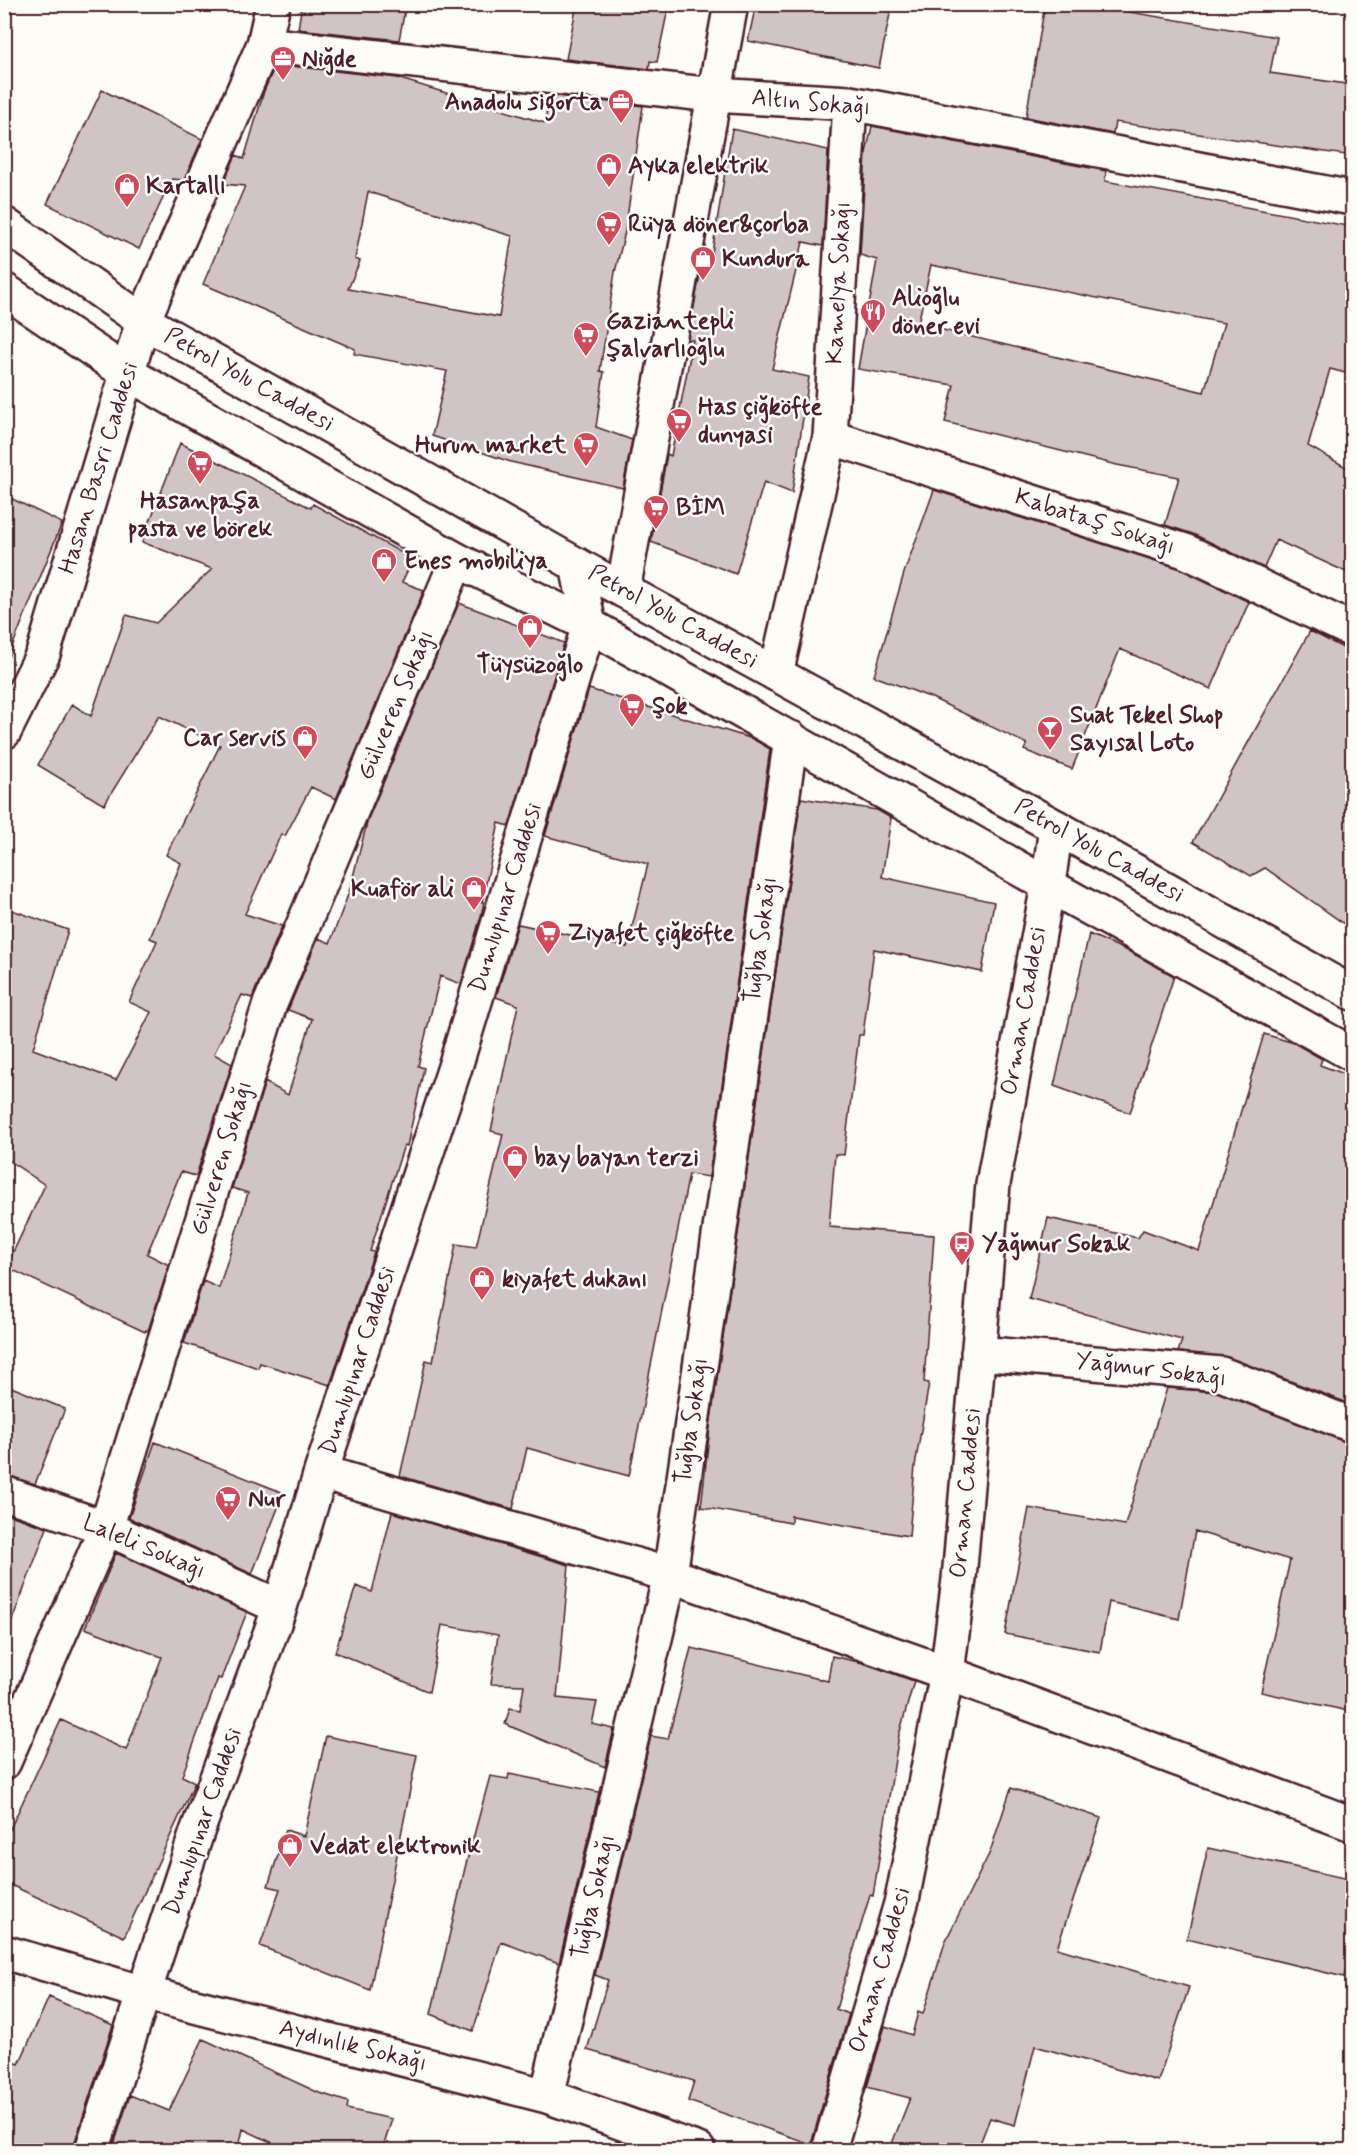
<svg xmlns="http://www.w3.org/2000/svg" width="1357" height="2155" viewBox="0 0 1357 2155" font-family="Mynerve,sans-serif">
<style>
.building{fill:#d0c5c4;stroke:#4a1f2b;stroke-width:1.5;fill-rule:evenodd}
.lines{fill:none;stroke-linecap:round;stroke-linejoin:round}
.minor-casing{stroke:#4a1f2b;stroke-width:38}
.major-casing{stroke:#4a1f2b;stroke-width:38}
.minor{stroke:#fdfcf7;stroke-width:33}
.major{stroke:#fdfcf7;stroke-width:33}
.labels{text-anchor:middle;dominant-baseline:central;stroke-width:5;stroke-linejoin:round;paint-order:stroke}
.poi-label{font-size:24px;font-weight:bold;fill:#4a1f2b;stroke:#fdfcf7;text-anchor:start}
.street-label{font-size:24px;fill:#4a1f2b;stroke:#fdfcf7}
</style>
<rect width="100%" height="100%" fill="#fdfcf7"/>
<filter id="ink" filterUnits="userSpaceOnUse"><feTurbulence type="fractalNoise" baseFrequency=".0167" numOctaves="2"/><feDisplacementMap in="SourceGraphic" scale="12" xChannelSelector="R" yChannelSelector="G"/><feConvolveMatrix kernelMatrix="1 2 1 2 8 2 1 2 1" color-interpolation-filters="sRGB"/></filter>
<g filter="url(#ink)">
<path class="building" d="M 302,4 L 406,4 L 399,40 L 298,29 Z
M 577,4 L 669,4 L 657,62 L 650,61 L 649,69 L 566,59 Z
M 756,4 L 892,4 L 879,68 L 748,41 Z
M 1045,4 L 1083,4 L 1277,37 L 1270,73 L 1353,85 L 1353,156 L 1115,122 L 1113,134 L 1026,117 Z
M 276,64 L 291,68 L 291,66 L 397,78 L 545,123 L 549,95 L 643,106 L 625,232 L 615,272 L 600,371 L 604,372 L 596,427 L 632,440 L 623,488 L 511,462 L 432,436 L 447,371 L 354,354 L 355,349 L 203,284 L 245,186 L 223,184 L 236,155 L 244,159 L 264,91 ZM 368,192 L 512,236 L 499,317 L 348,289 L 360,261 L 355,259 Z
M 102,90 L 202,139 L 184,180 L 172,179 L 139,249 L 47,204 Z
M 872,126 L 1106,171 L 1105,181 L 1353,227 L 1353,375 L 1330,369 L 1308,446 L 1353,471 L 1353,575 L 1276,540 L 1264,568 L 1193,534 L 1165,525 L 1179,477 L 1117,465 L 945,422 L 954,385 L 858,369 L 877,260 L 860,255 L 866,153 ZM 931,265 L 1224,323 L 1204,392 L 918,324 Z
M 732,129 L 828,150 L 823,246 L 803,242 L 772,369 L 809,377 L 792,493 L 764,482 L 736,574 L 651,542 L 667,454 L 671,456 L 693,340 L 688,339 L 702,263 L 710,265 Z
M 180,443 L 311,508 L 313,504 L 413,559 L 402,582 L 424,590 L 336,799 L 311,787 L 285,836 L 281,834 L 245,914 L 282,926 L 252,998 L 242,995 L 214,1054 L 232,1064 L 196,1176 L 181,1172 L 147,1254 L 169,1265 L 148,1331 L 146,1330 L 145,1332 L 6,1267 L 45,1185 L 4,1157 L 4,907 L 68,930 L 33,1049 L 116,1080 L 151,1012 L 129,1002 L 157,941 L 150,938 L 181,863 L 166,855 L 220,745 L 159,716 L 104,805 L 38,765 L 72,704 L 91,716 L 126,615 L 156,623 L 212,569 L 142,542 Z
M 934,490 L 1178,568 L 1249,602 L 1211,689 L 1120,649 L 1072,769 L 1024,750 L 1027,744 L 932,698 L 874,676 L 904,573 Z
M 4,495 L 62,523 L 6,662 L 4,662 Z
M 459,603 L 564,643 L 509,826 L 499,823 L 482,902 L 484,902 L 481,916 L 461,984 L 440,976 L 418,1066 L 424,1068 L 407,1146 L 404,1145 L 370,1251 L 374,1252 L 330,1385 L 260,1363 L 258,1368 L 184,1343 L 203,1281 L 219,1288 L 248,1193 L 232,1188 L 265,1082 L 288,1095 L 312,1019 L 288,1010 L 318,938 L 330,943 L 349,892 L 368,819 Z
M 1310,631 L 1353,653 L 1353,930 L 1265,868 L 1251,876 L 1193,842 Z
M 589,689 L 753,739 L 770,749 L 709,1177 L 689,1174 L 629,1476 L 527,1448 L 513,1509 L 400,1476 L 426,1360 L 433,1362 L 456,1244 L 476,1247 L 503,1134 L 491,1131 L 518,1005 L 496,997 L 518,924 L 627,947 L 648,864 L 545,836 Z
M 801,798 L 877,810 L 891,818 L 882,877 L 994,902 L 982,972 L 874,949 L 863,1035 L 859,1035 L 844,1155 L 835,1154 L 829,1227 L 934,1235 L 924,1382 L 929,1383 L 915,1466 L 909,1536 L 791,1516 L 791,1523 L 701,1507 L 710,1427 Z
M 1089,934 L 1130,952 L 1174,976 L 1130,1113 L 1054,1086 Z
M 1264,1034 L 1294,1043 L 1322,1059 L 1320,1065 L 1353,1077 L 1353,1405 L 1228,1357 L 1178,1352 L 1182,1340 L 1029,1299 L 1048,1218 L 1138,1238 L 1143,1230 L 1199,1251 Z
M 4,1384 L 65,1409 L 35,1484 L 4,1475 Z
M 1167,1388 L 1217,1392 L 1345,1442 L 1353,1443 L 1353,1712 L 1261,1692 L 1290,1560 L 1195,1531 L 1179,1619 L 1109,1602 L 1100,1652 L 1005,1634 L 1029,1508 L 1125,1525 Z
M 155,1442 L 284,1493 L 252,1574 L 129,1518 Z
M 392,1512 L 569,1565 L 557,1698 L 597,1702 L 592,1724 L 614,1729 L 605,1767 L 505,1724 L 510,1708 L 520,1710 L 524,1685 L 491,1684 L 498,1635 L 442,1625 L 429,1692 L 335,1652 L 356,1586 L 372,1592 Z
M 4,1513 L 47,1528 L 8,1631 L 4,1631 Z
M 116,1553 L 247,1612 L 221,1679 L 218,1678 L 182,1776 L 195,1782 L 124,1937 L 4,1882 L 4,1842 L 61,1720 L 126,1750 L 162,1657 L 85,1628 Z
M 691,1648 L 828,1681 L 832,1656 L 863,1663 L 914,1681 L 899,1735 L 873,1896 L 870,1895 L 836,2009 L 849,2014 L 811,2144 L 688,2101 L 694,2081 L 587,2050 L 608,1980 L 595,1975 L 651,1736 L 668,1739 Z
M 326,1736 L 417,1755 L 370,1990 L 260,1946 L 280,1889 L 268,1886 L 286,1830 L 304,1836 Z
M 509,1774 L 599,1792 L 559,1963 L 501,1942 L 473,2031 L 431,2014 L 465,1868 L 490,1776 L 508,1779 Z
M 1011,1788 L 1101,1818 L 1057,1948 L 1189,1987 L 1158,2081 L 1035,2046 L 1015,2125 L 990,2118 L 977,2151 L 889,2151 L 910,2098 L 867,2087 L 885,2026 L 912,2035 L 918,2012 L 923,2014 L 945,1942 L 990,1852 Z
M 1208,1848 L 1353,1880 L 1353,1939 L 1344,1977 L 1187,1939 Z
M 49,1997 L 113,2025 L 74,2144 L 74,2151 L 4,2151 L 4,2058 L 19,2064 Z
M 203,2039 L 317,2092 L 348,2102 L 347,2109 L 392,2119 L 382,2151 L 290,2151 L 243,2129 L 238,2151 L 112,2151 L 130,2095 L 169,2111 Z"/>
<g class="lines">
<defs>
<path id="minor" d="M 264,44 L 713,95 L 850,103 L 1352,198
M 830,437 L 1185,551 L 1352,630
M 623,590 L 731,4
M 776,674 L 830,437 L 850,103
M 4,732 L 43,654 L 143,321 L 264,44 L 273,4
M 978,1353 L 1221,1374 L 1352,1425
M 321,1472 L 670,1575 L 947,1673 L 1352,1824
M 4,1493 L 106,1528 L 280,1607
M 4,1762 L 106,1528 L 270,1004 L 457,560
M 4,1952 L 144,1993 L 547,2096 L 698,2150
M 547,2096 L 670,1575 L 791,738
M 92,2150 L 197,1832 L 280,1607 L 321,1472 L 455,1067 L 589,625 L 577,565
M 829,2150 L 902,1900 L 947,1673 L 959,1579 L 993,1184 L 1048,885 L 1056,827"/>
<path id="major" d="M 4,224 L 143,321 L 577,565 L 1056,827 L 1352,993
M 4,290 L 127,373 L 457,560 L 589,625 L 1048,885 L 1352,1054"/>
</defs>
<use href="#minor" class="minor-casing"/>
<use href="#major" class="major-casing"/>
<use href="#minor" class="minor"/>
<use href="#major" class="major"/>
</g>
</g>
<defs>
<symbol id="office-pin" viewBox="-11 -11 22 30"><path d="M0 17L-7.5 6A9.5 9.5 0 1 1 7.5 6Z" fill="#d1495b" stroke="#fdfcf7"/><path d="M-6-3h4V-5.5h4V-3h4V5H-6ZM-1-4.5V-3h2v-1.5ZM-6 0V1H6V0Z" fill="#fff"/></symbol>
<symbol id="shop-pin" viewBox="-11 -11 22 30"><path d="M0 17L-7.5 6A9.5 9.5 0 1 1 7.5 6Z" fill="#d1495b" stroke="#fdfcf7"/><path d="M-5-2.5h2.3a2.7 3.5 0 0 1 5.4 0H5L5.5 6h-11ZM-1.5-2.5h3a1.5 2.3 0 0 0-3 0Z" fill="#fff"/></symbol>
<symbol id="supermarket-pin" viewBox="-11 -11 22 30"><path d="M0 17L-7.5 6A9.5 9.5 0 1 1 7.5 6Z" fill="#d1495b" stroke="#fdfcf7"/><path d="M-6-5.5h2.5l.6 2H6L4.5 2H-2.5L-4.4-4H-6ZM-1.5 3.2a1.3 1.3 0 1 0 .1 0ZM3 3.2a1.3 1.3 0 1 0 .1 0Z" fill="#fff"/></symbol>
<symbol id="restaurant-pin" viewBox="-11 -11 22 30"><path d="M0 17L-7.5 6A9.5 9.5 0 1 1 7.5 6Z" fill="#d1495b" stroke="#fdfcf7"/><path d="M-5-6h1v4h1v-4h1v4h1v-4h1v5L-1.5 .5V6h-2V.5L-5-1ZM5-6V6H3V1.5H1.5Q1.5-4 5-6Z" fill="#fff"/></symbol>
<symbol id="bar-pin" viewBox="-11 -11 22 30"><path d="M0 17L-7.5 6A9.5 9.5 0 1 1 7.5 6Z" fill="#d1495b" stroke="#fdfcf7"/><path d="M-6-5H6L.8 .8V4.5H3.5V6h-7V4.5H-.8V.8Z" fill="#fff"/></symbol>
<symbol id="bus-pin" viewBox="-11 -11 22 30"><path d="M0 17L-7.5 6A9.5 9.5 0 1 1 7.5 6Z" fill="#d1495b" stroke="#fdfcf7"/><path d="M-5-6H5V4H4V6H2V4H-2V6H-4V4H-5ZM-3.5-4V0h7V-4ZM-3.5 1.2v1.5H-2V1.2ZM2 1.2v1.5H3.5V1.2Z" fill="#fff"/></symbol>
</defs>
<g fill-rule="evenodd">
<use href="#office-pin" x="268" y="44" width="30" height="40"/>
<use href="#office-pin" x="606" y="87" width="30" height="40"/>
<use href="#shop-pin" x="594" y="151" width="30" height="40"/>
<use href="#shop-pin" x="112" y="171" width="30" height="40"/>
<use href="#supermarket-pin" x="594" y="209" width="30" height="40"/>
<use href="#shop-pin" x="688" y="244" width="30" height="40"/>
<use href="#restaurant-pin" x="858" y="297" width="30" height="40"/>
<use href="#supermarket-pin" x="571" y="320" width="30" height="40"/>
<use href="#supermarket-pin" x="664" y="406" width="30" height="40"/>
<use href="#supermarket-pin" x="571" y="430" width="30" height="40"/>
<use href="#supermarket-pin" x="185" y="448" width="30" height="40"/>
<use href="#supermarket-pin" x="641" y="493" width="30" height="40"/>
<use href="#shop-pin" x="369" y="546" width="30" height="40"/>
<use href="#shop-pin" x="515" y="612" width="30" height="40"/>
<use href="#supermarket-pin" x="617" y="691" width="30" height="40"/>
<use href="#bar-pin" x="1035" y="714" width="30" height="40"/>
<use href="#shop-pin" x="290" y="723" width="30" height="40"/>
<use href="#shop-pin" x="459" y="874" width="30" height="40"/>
<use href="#supermarket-pin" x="533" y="918" width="30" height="40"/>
<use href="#shop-pin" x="500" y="1143" width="30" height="40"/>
<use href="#bus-pin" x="947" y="1229" width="30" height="40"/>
<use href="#shop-pin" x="467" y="1264" width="30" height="40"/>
<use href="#supermarket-pin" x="213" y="1484" width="30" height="40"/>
<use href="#shop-pin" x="275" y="1831" width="30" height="40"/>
</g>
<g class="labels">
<g class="poi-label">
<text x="302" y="59">Niğde</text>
<text x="602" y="102" text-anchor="end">Anadolu sigorta</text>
<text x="628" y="166">Ayka elektrik</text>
<text x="146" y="186">Kartallı</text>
<text x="628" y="224">Rüya döner&amp;çorba</text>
<text x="722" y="259">Kundura</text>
<text x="892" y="298">Alioğlu<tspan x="892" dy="28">döner evi</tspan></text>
<text x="606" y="321">Gaziantepli<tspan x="606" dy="28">şalvarlıoğlu</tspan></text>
<text x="698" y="407">Has çiğköfte<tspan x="698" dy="28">dunyasi</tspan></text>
<text x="566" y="445" text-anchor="end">Hurun market</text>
<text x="200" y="501" text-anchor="middle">Hasanpaşa<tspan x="200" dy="28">pasta ve börek</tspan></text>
<text x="676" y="508">BİM</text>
<text x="404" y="561">Enes mobiliya</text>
<text x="530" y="665" text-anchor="middle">Tüysüzoğlo</text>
<text x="652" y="706">Şok</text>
<text x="1070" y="715">Suat Tekel Shop<tspan x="1070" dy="28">Sayısal Loto</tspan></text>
<text x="286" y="738" text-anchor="end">Car servis</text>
<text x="454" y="889" text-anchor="end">Kuaför ali</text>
<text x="568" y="933">Ziyafet çiğköfte</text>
<text x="534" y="1158">bay bayan terzi</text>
<text x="982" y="1244">Yağmur Sokak</text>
<text x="502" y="1279">kiyafet dukanı</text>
<text x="248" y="1499">Nur</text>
<text x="310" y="1846">Vedat elektronik</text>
</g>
<g class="street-label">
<text transform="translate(811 103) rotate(5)">Altın Sokağı</text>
<text transform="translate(839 283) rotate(-87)">Kamelya Sokağı</text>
<text transform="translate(249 380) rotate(29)">Petrol Yolu Caddesi</text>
<text transform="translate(99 468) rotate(-73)">Hasan Basri Caddesi</text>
<text transform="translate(1095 522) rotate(18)">Kabataş Sokağı</text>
<text transform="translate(673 617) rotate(29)">Petrol Yolu Caddesi</text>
<text transform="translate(396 705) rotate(-67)">Gülveren Sokağı</text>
<text transform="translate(1099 851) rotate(29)">Petrol Yolu Caddesi</text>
<text transform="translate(506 898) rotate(-73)">Dumlupınar Caddesi</text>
<text transform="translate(761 940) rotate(-82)">Tuğba Sokağı</text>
<text transform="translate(1024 1011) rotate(-80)">Orman Caddesi</text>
<text transform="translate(222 1158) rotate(-73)">Gülveren Sokağı</text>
<text transform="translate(358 1361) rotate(-72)">Dumlupınar Caddesi</text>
<text transform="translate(1151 1370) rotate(7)">Yağmur Sokağı</text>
<text transform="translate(692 1421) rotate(-82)">Tuğba Sokağı</text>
<text transform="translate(966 1493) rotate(-85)">Orman Caddesi</text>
<text transform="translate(144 1547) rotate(23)">Laleli Sokağı</text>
<text transform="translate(203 1822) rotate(-71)">Dumlupınar Caddesi</text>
<text transform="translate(594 1897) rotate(-77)">Tuğba Sokağı</text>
<text transform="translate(880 1970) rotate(-74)">Orman Caddesi</text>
<text transform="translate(353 2046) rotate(14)">Aydınlık Sokağı</text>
</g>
</g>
<rect width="1357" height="2155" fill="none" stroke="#fdfcf7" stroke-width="24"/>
<rect x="12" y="12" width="1333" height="2131" fill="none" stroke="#4a1f2b" stroke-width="2" filter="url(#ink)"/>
</svg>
